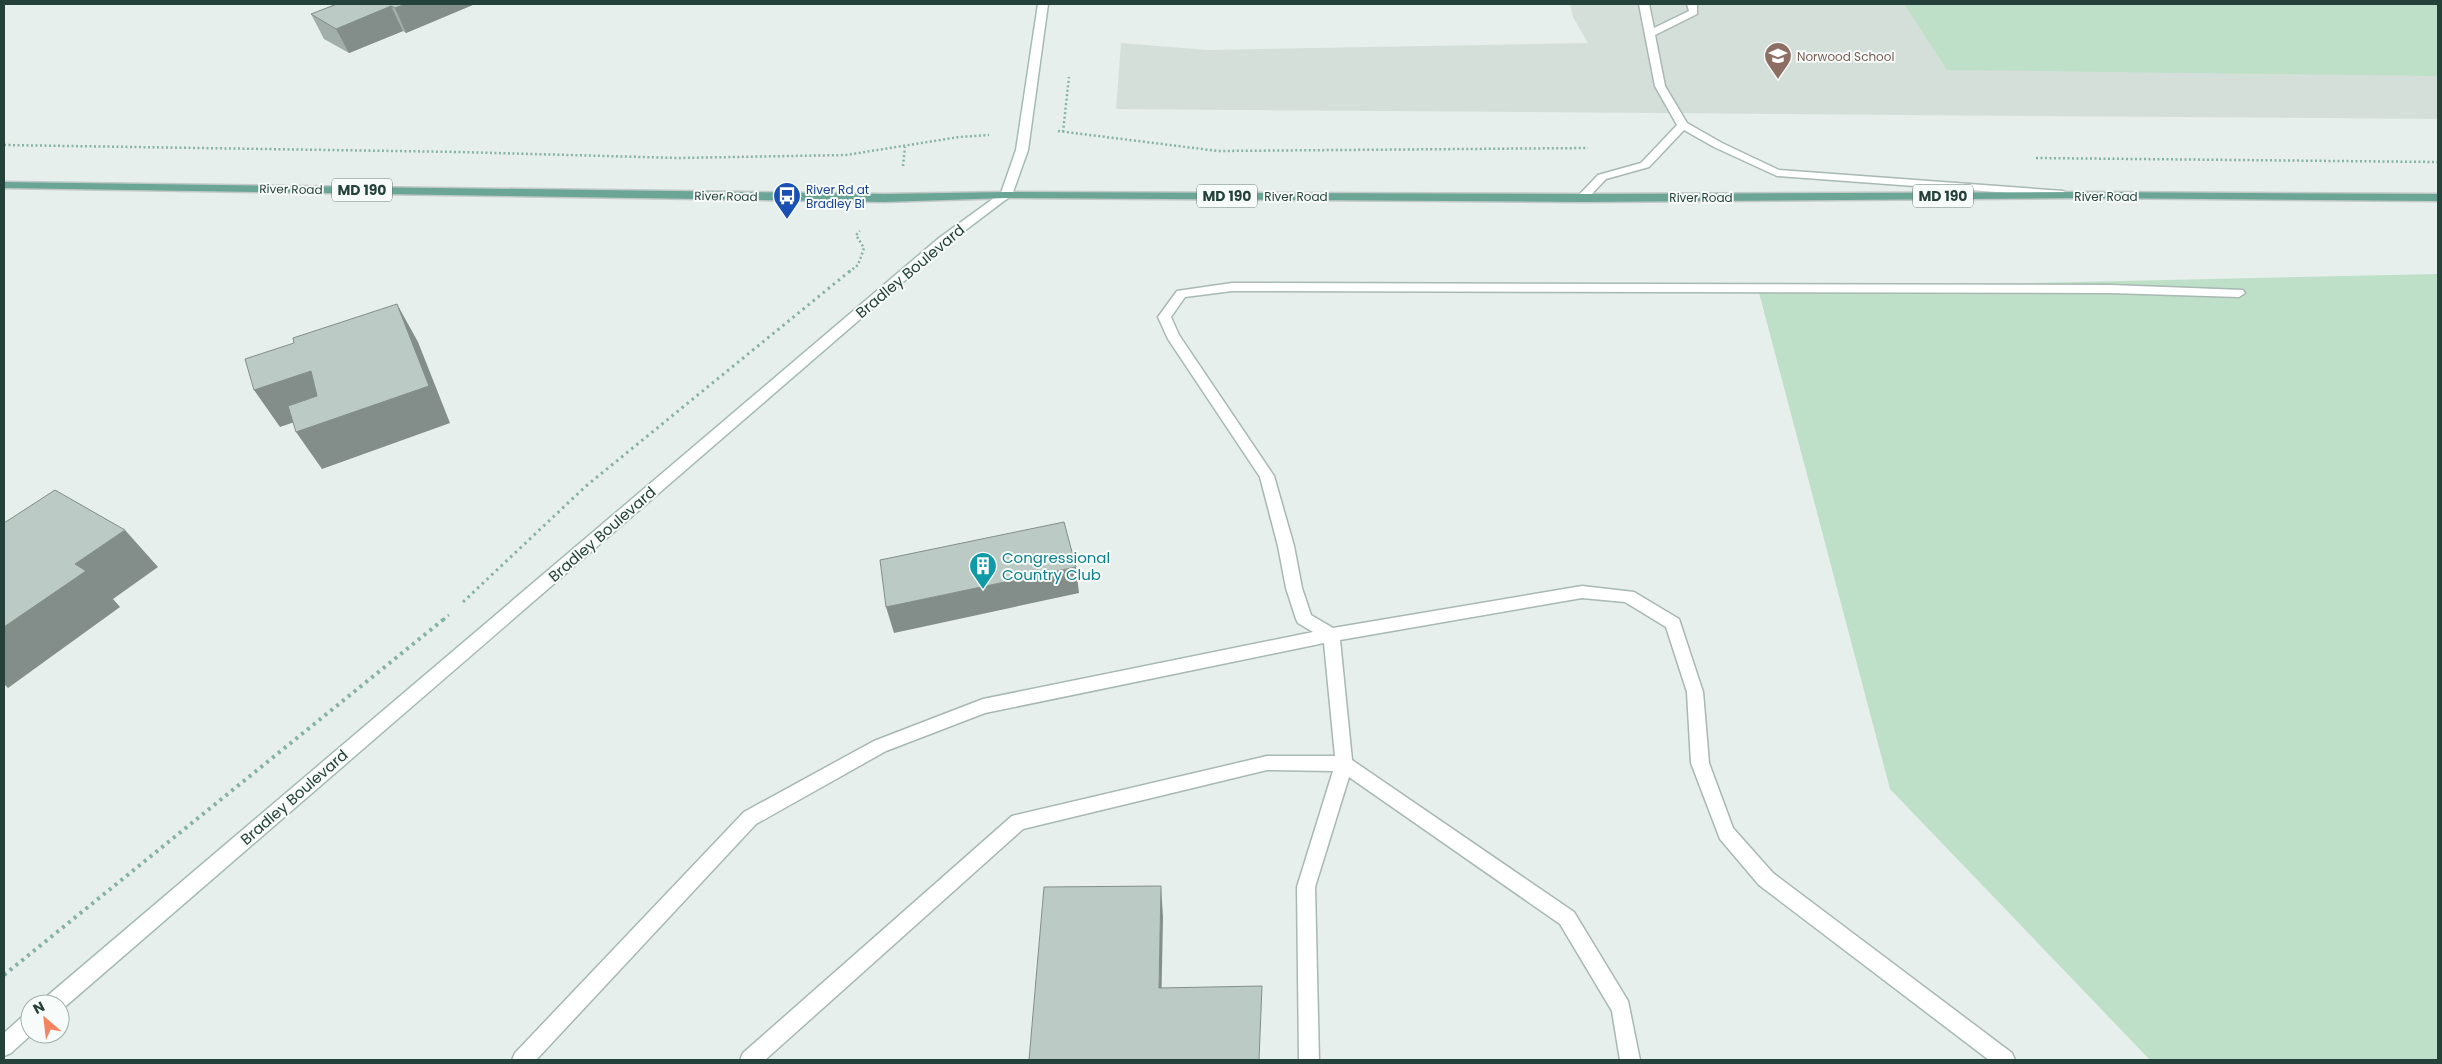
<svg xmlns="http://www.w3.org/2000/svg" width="2442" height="1064" viewBox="0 0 2442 1064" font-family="Poppins,sans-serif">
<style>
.built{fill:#d4dfda}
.green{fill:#bfe0c8}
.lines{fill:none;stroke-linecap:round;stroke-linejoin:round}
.lane-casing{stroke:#a8b8b2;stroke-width:3}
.secondary-casing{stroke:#a4bbb3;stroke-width:3}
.primary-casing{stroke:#c2cac8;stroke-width:3}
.path-far2{stroke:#86b3a5;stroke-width:2.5;stroke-dasharray:2 2.5;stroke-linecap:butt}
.path-far1{stroke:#86b3a5;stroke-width:3;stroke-dasharray:2.5 4;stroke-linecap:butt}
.path{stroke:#86b3a5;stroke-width:4;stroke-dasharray:3 4.5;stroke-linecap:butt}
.lane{fill:#fff;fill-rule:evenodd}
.secondary{fill:#fff;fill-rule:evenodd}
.primary{fill:#6aa596;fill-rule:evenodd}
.wall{fill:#a1aea9}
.shaded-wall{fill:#838d89}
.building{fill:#bbcac4;stroke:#838d89}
.labels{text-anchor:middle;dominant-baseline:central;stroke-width:4;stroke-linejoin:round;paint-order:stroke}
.far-education-label{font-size:12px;fill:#785e54;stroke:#f7fbf9;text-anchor:start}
.far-street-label{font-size:12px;fill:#24423a;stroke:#f7fbf9}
.far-transit-label{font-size:12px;fill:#164399;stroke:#f7fbf9;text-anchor:start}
.shield{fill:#f7fbf9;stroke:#637a73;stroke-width:1}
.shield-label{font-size:14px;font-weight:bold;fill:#24423a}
.street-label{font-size:15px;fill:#24423a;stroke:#f7fbf9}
.culture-label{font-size:15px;fill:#0d838f;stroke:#f7fbf9;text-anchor:start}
</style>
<rect width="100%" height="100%" fill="#e6efeb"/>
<path class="built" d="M 1570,4 L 2438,4 L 2438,119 L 1116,109 L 1121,43 L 1207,50 L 1588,43 L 1573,17 Z"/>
<path class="green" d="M 1904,4 L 2438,4 L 2438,76 L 1947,70 Z
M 2438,274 L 2438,1060 L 2150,1060 L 1890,789 L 1758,289 Z"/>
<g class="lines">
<defs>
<path id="lane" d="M 1639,4 L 1649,4 L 1654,28 L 1689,11 L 1687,4 L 1697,4 L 1697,14 L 1655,35 L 1665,86 L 1687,123 L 1722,143 L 1779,170 L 2063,191 L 2069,194 L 2063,197 L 1777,176 L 1714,147 L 1684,130 L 1649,167 L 1606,179 L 1586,200 L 1578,200 L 1578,196 L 1598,175 L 1641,163 L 1677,125 L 1655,86 Z
M 1232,283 L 2111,285 L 2243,290 L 2245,293 L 2239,297 L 2111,293 L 1232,291 L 1185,297 L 1171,317 L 1179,335 L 1274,476 L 1294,546 L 1302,588 L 1311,615 L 1333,628 L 1582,586 L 1634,592 L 1679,619 L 1703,692 L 1709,763 L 1733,828 L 1773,873 L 2012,1053 L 2015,1060 L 1989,1060 L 1759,885 L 1720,839 L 1691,763 L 1687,692 L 1666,627 L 1625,602 L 1582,598 L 1340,640 L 1352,760 L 1574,912 L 1628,1001 L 1640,1060 L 1620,1060 L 1612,1011 L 1560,924 L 1349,777 L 1315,887 L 1319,1060 L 1299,1060 L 1297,887 L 1333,771 L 1267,770 L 1023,829 L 765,1060 L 740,1060 L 743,1053 L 1012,816 L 1267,756 L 1335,756 L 1324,643 L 985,713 L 886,751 L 756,824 L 536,1060 L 512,1060 L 515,1053 L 744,812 L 874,741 L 983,699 L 1313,632 L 1298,623 L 1296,619 L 1286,588 L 1278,546 L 1260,477 L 1168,339 L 1158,317 L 1177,291 Z"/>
<path id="secondary" d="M 1038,4 L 1048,4 L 1028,150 L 1012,195 L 947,244 L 60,1011 L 60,1004 L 43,1004 L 46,997 L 939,238 L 1001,193 L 1016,150 Z
M 30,1013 L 30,1034 L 32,1034 L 11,1053 L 4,1056 L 4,1033 L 23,1016 Z"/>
<path id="primary" d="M 4,182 L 885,194 L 1006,192 L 1582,194 L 2087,192 L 2438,194 L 2438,201 L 2087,198 L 1582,202 L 1006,198 L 885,202 L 4,188 Z"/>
</defs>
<use href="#lane" class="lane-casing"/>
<use href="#secondary" class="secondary-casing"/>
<use href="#primary" class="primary-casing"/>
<path class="path-far2" d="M 1058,131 L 1218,151 L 1588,148
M 1063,132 L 1069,77
M 4,145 L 460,152 L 677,158 L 846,155 L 959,137 L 989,135
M 2036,158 L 2438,162
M 903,166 L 905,147
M 849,272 L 858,265 L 864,248 L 856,235 L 860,231"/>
<path class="path-far1" d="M 463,602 L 586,486 L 850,271
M 443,620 L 449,615"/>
<path class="path" d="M 4,975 L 444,619"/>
<use href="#lane" class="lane"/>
<use href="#secondary" class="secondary"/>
<use href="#primary" class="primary"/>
</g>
<path class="wall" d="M 337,4 L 475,4 L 406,33 L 403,31 L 349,53 L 324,39 L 311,14 Z"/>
<path class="shaded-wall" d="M 406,4 L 475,4 L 406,33 L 395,8 Z
M 391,6 L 403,31 L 349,53 L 336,29 Z
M 397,304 L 418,342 L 450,423 L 322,469 L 296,432 Z
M 311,371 L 335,408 L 280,427 L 254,390 Z
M 125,530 L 158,567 L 113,599 L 120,607 L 8,688 L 4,684 L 4,627 L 75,564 Z
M 1076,567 L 1079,593 L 894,633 L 886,607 Z
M 1161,886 L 1163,917 L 1161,1017 L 1159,988 Z"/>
<path class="building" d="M 337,4 L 406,4 L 395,8 L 391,6 L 336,29 L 311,14 Z
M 397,304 L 429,386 L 296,432 L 288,406 L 317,396 L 311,371 L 254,390 L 245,359 L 294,343 L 293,338 Z
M 55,490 L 125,530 L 75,564 L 86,571 L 4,627 L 4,523 Z
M 1064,522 L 1076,567 L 886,607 L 880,560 Z
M 1161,886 L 1159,988 L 1262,986 L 1259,1060 L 1029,1060 L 1044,887 Z"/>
<defs>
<symbol id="school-pin" viewBox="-11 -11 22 30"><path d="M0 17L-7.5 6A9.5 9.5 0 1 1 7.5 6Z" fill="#8d6e63" stroke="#f7fbf9"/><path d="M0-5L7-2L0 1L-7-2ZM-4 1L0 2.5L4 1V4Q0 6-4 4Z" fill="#fff"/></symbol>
<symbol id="bus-pin" viewBox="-11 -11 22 30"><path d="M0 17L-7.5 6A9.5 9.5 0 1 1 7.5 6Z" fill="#1a4fb4" stroke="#f7fbf9"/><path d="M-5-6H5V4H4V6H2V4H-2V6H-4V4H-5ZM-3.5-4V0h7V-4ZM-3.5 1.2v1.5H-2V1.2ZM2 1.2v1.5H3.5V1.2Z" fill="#fff"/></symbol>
<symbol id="building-pin" viewBox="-11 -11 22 30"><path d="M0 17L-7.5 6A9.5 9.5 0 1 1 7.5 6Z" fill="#0f9aa8" stroke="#f7fbf9"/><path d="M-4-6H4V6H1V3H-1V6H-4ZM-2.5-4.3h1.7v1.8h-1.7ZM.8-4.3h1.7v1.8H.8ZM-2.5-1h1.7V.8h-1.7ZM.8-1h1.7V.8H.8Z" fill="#fff"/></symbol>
</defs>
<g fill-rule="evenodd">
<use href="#school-pin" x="1762" y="40" width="32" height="43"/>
<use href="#bus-pin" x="771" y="180" width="32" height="43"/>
<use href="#building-pin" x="967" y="550" width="32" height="43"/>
</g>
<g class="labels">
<g class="far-education-label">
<text x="1797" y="56">Norwood School</text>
</g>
<g class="far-street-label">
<text transform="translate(291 189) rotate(1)">River Road</text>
<text transform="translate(726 196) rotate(1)">River Road</text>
<text x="1296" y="196">River Road</text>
<text x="2106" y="196">River Road</text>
<text x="1701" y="197">River Road</text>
</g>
<g class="far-transit-label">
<text x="806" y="189">River Rd at<tspan x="806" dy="14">Bradley Bl</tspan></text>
</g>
<g class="shield">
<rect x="332" y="178.5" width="60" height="23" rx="4"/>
<rect x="1197" y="184.5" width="60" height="23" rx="4"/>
<rect x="1913" y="184.5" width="60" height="23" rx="4"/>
</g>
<g class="shield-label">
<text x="362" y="190">MD 190</text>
<text x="1227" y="196">MD 190</text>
<text x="1943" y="196">MD 190</text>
</g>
<g class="street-label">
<text transform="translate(910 271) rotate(-40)">Bradley Boulevard</text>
<text transform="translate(602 534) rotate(-41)">Bradley Boulevard</text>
<text transform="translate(294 797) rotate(-41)">Bradley Boulevard</text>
</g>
<g class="culture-label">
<text x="1002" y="557">Congressional<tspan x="1002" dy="17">Country Club</tspan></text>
</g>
</g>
<rect width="2442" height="1064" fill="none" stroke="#24423a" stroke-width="10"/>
<g transform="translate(45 1019) rotate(332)"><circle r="24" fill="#f7fbf9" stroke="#a3b1ad"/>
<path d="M0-4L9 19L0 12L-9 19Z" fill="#f4845f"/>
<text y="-8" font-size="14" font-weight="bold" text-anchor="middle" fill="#24423a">N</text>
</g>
</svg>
